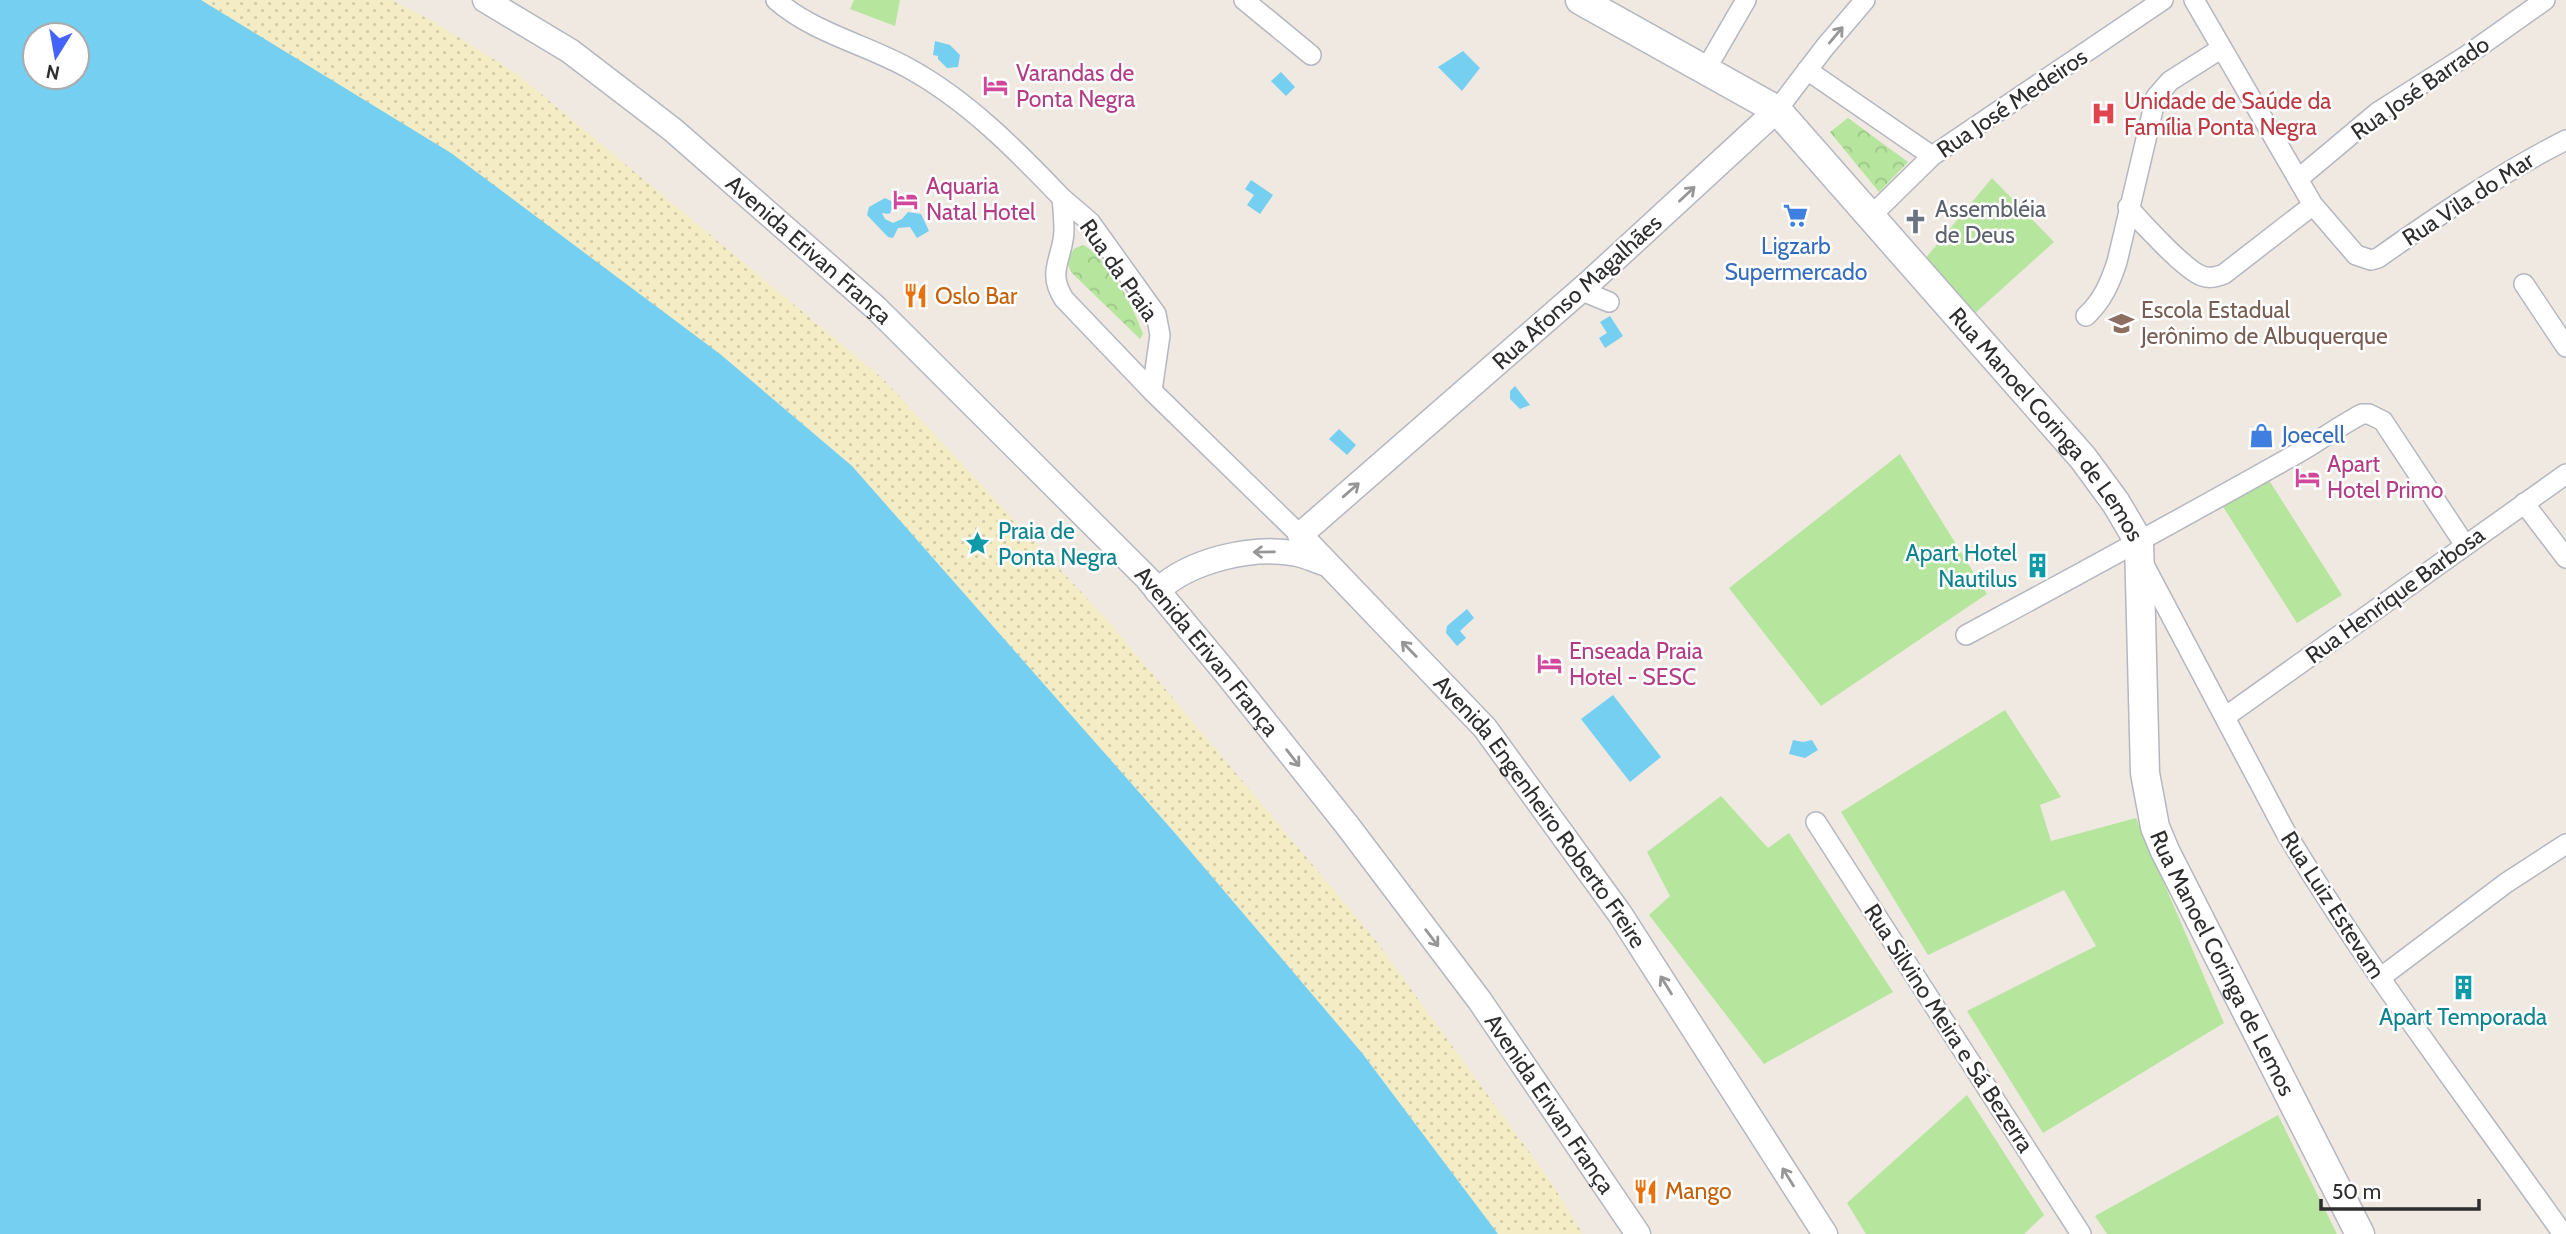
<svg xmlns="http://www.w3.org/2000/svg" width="2566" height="1234" viewBox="0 0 2566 1234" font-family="Cabin,sans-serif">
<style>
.grass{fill:#b6e59e}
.forest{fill:url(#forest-crowns)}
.sand{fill:url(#sand-dots)}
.water{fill:#75cff0;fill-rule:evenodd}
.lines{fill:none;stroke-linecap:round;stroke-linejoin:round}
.minor-casing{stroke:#b4b7c1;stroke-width:22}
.tertiary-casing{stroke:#b4b7c1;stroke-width:27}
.secondary-casing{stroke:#b4b7c1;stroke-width:31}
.minor{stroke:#fff;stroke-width:19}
.tertiary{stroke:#fff;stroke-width:24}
.secondary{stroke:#fff;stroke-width:28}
.oneway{stroke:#969696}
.labels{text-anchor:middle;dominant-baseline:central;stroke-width:5;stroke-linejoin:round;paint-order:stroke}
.hotel-label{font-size:23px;fill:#b23c85;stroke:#fff;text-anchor:start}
.street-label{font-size:23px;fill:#2e2e2e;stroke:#fff}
.health-label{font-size:23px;fill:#be3a42;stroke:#fff;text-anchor:start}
.worship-label{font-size:23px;fill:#5b616d;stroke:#fff;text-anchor:start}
.shop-label{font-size:23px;fill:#366cbe;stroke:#fff}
.food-label{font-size:23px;fill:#c56008;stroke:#fff;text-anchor:start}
.education-label{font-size:23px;fill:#785e54;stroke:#fff;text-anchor:start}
.culture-label{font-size:23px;fill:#0d838f;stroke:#fff;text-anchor:start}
</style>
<defs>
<pattern id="forest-crowns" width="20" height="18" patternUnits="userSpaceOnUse" patternTransform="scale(1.75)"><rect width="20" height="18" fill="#b6e59e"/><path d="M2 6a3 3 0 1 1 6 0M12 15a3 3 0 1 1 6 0" fill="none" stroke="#9dc588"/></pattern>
<pattern id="sand-dots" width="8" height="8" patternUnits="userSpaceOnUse" patternTransform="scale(1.75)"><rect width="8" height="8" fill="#f3ecc5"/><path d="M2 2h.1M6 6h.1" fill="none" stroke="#d1cbaa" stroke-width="1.8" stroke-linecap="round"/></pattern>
</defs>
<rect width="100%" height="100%" fill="#efe9e1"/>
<path class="grass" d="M 854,0 L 900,0 L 895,26 L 850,9 Z
M 1992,178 L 2054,242 L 1973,315 L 1924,260 Z
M 1900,454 L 1987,594 L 1821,706 L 1729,588 Z
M 2265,474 L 2342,595 L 2297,623 L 2220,502 Z
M 2005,710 L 2061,797 L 2040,805 L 2051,841 L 2136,818 L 2224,1023 L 2043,1133 L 1967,1011 L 2096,946 L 2064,890 L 1928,955 L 1841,812 Z
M 1721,796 L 1768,848 L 1789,833 L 1893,992 L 1764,1064 L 1649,915 L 1670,896 L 1647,852 Z
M 1967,1095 L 2044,1215 L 2024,1234 L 1866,1234 L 1847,1203 Z
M 2278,1115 L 2337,1234 L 2107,1234 L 2095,1216 Z"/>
<path class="forest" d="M 1848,118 L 1908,162 L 1879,192 L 1830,132 Z
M 1084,245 C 1111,263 1132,304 1143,334 L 1140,339 L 1071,272 L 1066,259 L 1075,248 Z"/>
<path class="sand" d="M 201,0 L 391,0 L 434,22 L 517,74 L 882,378 L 1109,622 L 1374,938 L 1550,1181 L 1583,1234 L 1498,1234 L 1362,1053 L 1174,832 L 852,466 L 720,354 Z"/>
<path class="water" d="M 0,0 L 201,0 L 451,153 L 720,354 L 852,466 L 1174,832 L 1362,1053 L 1498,1234 L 0,1234 ZM 35,35 L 77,35 L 77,77 L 35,77 Z
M 935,41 L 950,45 L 960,55 L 958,67 L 947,68 L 938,59 L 938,56 L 933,55 Z
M 1463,51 L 1480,68 L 1462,91 L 1438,67 Z
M 1281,72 L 1295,87 L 1286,96 L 1271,81 Z
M 1251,180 L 1273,195 L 1260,214 L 1247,205 L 1254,195 L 1245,189 Z
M 885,198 L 893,202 L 893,209 L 889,214 L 882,213 L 885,219 L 893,223 L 902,219 L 908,212 L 921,214 L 929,231 L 917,238 L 910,227 L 898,228 L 893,238 L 888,237 L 867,215 L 869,207 Z
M 1610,316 L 1623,336 L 1605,348 L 1599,338 L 1607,333 L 1600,322 Z
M 1515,386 L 1530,405 L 1520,409 L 1510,399 L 1510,391 Z
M 1339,429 L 1356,445 L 1347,455 L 1329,439 Z
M 1467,609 L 1474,618 L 1460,631 L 1466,638 L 1457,646 L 1446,633 L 1447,626 Z
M 1613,695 L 1661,757 L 1630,782 L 1581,719 Z
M 1793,740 L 1803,742 L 1812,740 L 1818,750 L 1805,758 L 1789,754 Z"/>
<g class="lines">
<defs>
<path id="minor" d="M 776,0 C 813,33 868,45 910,69 C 968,101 1016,150 1062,198 C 1063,208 1064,220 1064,231 C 1063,259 1046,271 1064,299 L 1152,391 L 1300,535
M 1244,0 L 1311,55
M 2194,0 L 2313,205 L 2356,255 L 2371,260 L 2378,258 C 2439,215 2499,174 2566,140
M 1706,69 L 1746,0
M 1807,70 L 1932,156
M 1777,110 L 1825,47 L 1865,0
M 2298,179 L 2378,112 L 2466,56 L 2545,0
M 1062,198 L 1090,222 L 1156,314 L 1160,335 L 1152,391
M 2128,207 C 2141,222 2185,270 2202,276 C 2210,279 2217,277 2224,274 L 2313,205
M 1870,217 L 1932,156 L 2163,0
M 2524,284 L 2566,347
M 1580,290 L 1609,302
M 2086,316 C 2103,300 2110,283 2117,262 L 2156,97 L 2170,81 L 2222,48
M 2524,503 L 2566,558
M 2142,561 L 2286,833 C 2370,972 2469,1101 2563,1234
M 1966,635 C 2074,577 2182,518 2289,458 C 2314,445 2337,427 2362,414 L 2369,414 L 2383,421 L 2465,545
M 2225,717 L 2566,474
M 1816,822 L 2081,1234
M 2380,978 L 2506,883 L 2566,844"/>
<g id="tertiary">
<path id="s1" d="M 485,0 L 570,51 L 673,130 L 876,308 L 1147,578 L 1226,673 L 1347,825 L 1480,1001 L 1638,1234"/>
<path id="s2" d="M 1777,110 L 1589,283 L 1300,535 L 1485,728 L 1620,914 L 1825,1234"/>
<path d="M 1157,591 C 1190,560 1253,545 1298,554 C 1306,556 1315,560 1324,563"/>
</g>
<g id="secondary">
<path id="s3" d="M 1580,0 L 1777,110 L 2083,458 L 2116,503 L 2139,542 L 2145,773 L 2155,827 L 2165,851 L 2360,1234"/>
</g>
</defs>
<use href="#minor" class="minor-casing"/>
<use href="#tertiary" class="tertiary-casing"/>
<use href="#secondary" class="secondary-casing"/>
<use href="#minor" class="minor"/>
<use href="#tertiary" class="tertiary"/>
<use href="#secondary" class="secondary"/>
</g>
<defs><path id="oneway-shaft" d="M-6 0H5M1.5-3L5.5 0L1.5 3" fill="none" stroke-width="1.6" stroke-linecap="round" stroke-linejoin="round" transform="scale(1.75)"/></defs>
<g class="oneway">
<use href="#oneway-shaft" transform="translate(1836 35) rotate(-50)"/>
<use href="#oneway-shaft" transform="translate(1687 194) rotate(-43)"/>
<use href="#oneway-shaft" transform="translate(1351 490) rotate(-41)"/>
<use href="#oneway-shaft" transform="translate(1264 552) rotate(179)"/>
<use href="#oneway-shaft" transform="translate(1409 649) rotate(-134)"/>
<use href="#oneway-shaft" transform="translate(1293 758) rotate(52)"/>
<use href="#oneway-shaft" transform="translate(1432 938) rotate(53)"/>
<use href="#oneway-shaft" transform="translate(1666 985) rotate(-122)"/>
<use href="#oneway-shaft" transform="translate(1788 1177) rotate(-122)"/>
</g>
<defs>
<symbol id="hotel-bare" viewBox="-9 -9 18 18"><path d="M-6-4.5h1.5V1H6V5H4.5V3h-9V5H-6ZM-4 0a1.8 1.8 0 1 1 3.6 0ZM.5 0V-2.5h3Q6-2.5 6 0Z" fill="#d1479c" stroke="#fff" stroke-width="2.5" paint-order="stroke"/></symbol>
<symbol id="hospital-bare" viewBox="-9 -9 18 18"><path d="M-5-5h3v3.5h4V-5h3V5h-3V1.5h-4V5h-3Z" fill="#e0444e" stroke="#fff" stroke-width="2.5" paint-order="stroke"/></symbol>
<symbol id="supermarket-bare" viewBox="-9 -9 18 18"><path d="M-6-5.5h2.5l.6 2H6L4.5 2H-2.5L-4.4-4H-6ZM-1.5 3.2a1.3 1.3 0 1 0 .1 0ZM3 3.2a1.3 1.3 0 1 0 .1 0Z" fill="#3f7fe0" stroke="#fff" stroke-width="2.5" paint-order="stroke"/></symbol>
<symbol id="church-bare" viewBox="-9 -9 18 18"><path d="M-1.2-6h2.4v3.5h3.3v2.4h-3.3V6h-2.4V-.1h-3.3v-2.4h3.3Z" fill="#6b7280" stroke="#fff" stroke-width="2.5" paint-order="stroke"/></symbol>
<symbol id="restaurant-bare" viewBox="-9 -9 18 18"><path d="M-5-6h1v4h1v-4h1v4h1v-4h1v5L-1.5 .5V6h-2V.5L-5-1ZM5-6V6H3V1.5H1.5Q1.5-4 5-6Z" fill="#e8710a" stroke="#fff" stroke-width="2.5" paint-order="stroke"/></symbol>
<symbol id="school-bare" viewBox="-9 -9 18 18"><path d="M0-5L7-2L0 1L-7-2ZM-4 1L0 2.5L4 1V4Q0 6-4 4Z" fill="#8d6e63" stroke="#fff" stroke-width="2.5" paint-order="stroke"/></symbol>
<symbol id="shop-bare" viewBox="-9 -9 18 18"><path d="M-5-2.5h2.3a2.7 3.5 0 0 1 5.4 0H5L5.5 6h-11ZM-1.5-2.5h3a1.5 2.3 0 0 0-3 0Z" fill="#3f7fe0" stroke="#fff" stroke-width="2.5" paint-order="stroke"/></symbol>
<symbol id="sight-bare" viewBox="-9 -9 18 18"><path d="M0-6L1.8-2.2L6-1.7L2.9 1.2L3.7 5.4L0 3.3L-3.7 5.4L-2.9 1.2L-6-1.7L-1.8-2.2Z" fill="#0f9aa8" stroke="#fff" stroke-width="2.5" paint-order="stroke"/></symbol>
<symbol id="building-bare" viewBox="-9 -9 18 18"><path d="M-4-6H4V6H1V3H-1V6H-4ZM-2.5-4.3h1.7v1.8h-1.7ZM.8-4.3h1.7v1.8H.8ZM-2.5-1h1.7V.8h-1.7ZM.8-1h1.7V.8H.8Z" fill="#0f9aa8" stroke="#fff" stroke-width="2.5" paint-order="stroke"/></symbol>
</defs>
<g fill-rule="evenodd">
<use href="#hotel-bare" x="978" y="68" width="35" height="35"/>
<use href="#hospital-bare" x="2086" y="96" width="35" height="35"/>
<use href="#hotel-bare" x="888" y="182" width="35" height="35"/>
<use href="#supermarket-bare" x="1778" y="198" width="35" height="35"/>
<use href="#church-bare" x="1898" y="204" width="35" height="35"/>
<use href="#restaurant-bare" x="898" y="278" width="35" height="35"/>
<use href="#school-bare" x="2104" y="306" width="35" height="35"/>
<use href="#shop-bare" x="2244" y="418" width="35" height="35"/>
<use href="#hotel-bare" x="2290" y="460" width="35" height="35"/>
<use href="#sight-bare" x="960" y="526" width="35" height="35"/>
<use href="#building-bare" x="2020" y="548" width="35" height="35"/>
<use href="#hotel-bare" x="1532" y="646" width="35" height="35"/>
<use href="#building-bare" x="2446" y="970" width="35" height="35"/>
<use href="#restaurant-bare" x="1628" y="1174" width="35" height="35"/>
</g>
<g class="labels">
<g class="hotel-label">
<text x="1016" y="73">Varandas de<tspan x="1016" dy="26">Ponta Negra</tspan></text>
<text x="926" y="186">Aquaria<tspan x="926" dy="26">Natal Hotel</tspan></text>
<text x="2327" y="464">Apart<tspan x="2327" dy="26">Hotel Primo</tspan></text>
<text x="1569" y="651">Enseada Praia<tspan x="1569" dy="26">Hotel - SESC</tspan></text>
</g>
<g class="street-label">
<text transform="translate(2420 88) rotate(-35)">Rua José Barrado</text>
<text transform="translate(2012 103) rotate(-34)">Rua José Medeiros</text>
<text transform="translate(2468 199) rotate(-33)">Rua Vila do Mar</text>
<text stroke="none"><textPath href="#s1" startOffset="410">Avenida Erivan França</textPath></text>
<text transform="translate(1119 270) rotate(55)">Rua da Praia</text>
<text transform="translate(1577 292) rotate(-42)">Rua Afonso Magalhães</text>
<text stroke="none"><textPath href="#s3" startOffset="640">Rua Manoel Coringa de Lemos</textPath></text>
<text transform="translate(2395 595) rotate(-36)">Rua Henrique Barbosa</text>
<text stroke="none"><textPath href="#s1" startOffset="976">Avenida Erivan França</textPath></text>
<text stroke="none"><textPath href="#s2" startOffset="1006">Avenida Engenheiro Roberto Freire</textPath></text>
<text transform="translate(2333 905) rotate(57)">Rua Luiz Estevam</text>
<text stroke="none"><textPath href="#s3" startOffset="1228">Rua Manoel Coringa de Lemos</textPath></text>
<text transform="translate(1949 1028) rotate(57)">Rua Silvino Meira e Sá Bezerra</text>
<text stroke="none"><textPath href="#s1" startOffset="1544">Avenida Erivan França</textPath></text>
</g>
<g class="health-label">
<text x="2124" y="101">Unidade de Saúde da<tspan x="2124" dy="26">Família Ponta Negra</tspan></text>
</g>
<g class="worship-label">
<text x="1935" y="209">Assembléia<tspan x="1935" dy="26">de Deus</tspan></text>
</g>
<g class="shop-label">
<text x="1796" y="246">Ligzarb<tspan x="1796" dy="26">Supermercado</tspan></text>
<text x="2282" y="435" text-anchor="start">Joecell</text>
</g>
<g class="food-label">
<text x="935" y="296">Oslo Bar</text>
<text x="1665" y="1191">Mango</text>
</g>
<g class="education-label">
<text x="2141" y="310">Escola Estadual<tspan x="2141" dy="26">Jerônimo de Albuquerque</tspan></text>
</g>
<g class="culture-label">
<text x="998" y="531">Praia de<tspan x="998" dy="26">Ponta Negra</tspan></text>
<text x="2017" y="553" text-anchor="end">Apart Hotel<tspan x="2017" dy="26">Nautilus</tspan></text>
<text x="2463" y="1017" text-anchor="middle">Apart Temporada</text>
</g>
</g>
<g transform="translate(56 56) rotate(191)"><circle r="33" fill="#ffffff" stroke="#ababab" stroke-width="2"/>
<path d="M0-5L12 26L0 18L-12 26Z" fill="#4264fb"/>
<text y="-10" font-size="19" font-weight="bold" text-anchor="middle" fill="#2e2e2e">N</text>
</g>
<path d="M2321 1199v10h158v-10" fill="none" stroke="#2e2e2e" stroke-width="3.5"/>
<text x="2332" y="1199" font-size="21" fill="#2e2e2e" stroke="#ffffff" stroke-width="5" paint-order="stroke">50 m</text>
</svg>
